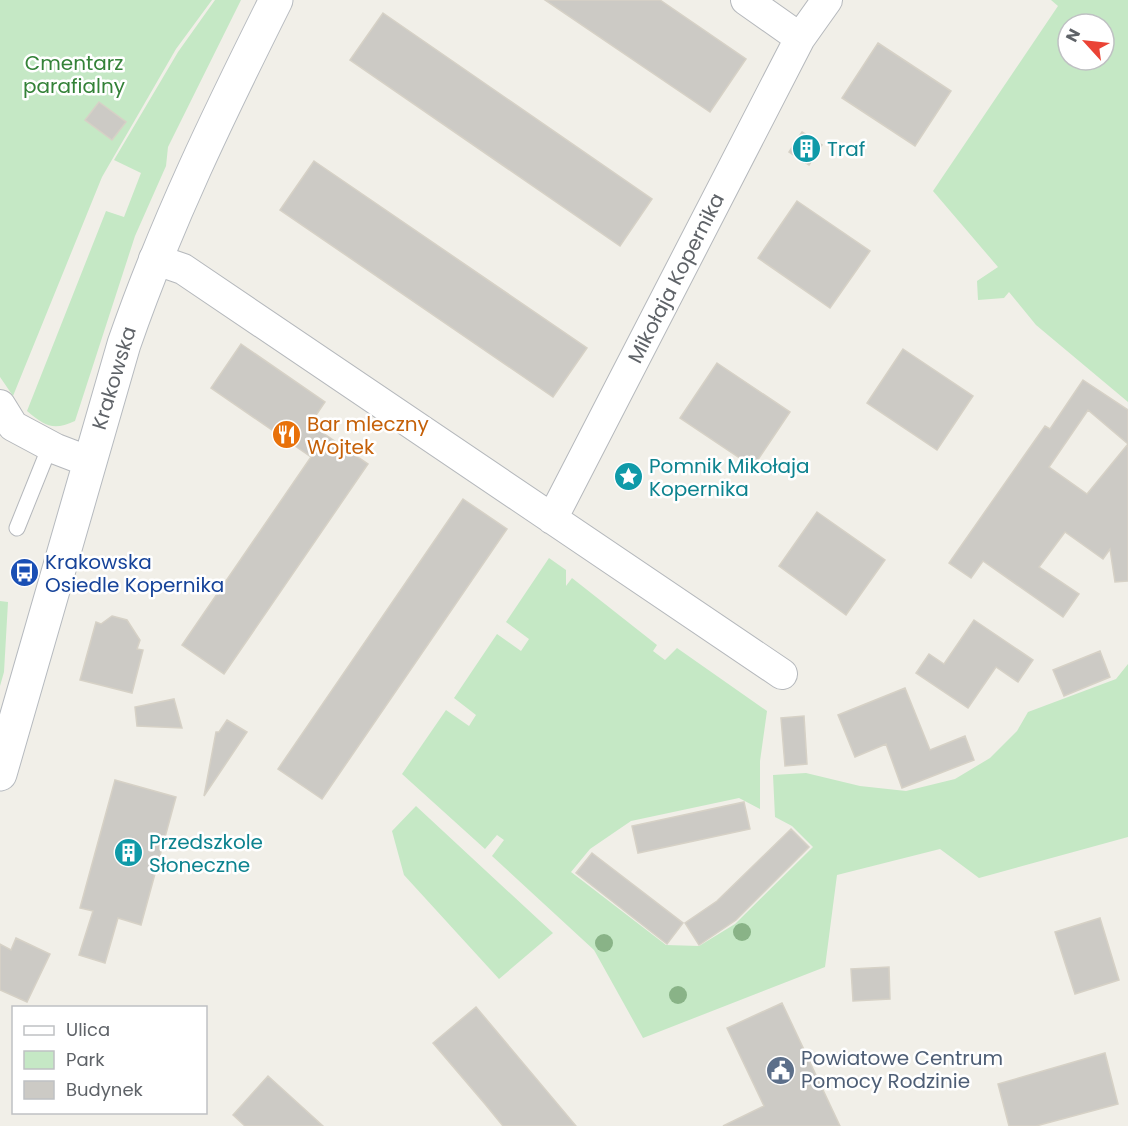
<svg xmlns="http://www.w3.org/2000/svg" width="1128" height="1126" viewBox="0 0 1128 1126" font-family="Poppins,sans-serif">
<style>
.green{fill:#c5e8c5;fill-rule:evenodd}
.building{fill:#cccac5;stroke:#d6d1c6;stroke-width:1.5;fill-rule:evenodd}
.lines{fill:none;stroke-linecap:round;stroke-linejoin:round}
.lane-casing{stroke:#b5b8bc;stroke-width:17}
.street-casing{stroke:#b5b8bc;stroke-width:32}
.secondary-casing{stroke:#b6babf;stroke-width:35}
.lane{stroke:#fff;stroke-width:15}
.street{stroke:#fff;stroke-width:30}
.secondary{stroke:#fff;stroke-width:33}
.tree{fill:#89b387}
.labels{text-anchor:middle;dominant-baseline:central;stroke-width:5;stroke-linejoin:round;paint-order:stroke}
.park-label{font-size:20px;fill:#348238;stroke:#fff}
.culture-label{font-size:20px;fill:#0d838f;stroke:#fff;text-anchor:start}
.street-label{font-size:20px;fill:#5f6368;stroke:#fff}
.food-label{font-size:20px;fill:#c56008;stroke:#fff;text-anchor:start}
.transit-label{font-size:20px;fill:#164399;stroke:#fff;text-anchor:start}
.service-label{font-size:20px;fill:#4e5e75;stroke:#fff;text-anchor:start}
</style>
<rect width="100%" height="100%" fill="#f1efe8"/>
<path class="green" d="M 0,0 L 212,0 L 176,49 L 102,177 L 13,396 L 0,377 Z
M 215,0 L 241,0 L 168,147 L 166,166 L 135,236 L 75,421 C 53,431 45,426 27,411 L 106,211 L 124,217 L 141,173 L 114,160 L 178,52 Z
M 1051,0 L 1128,0 L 1128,402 L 1036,325 L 1009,292 L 1004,298 L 978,300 L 977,281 L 998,267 L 933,191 L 1058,6 ZM 1068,24 L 1104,24 L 1104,60 L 1068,60 Z
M 549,558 L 566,570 L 566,586 L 572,578 L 657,645 L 653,651 L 665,660 L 677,648 L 767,711 L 760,761 L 760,809 L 739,798 L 631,821 L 590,849 L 571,872 L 666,945 L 699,946 L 735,924 L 813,847 L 792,826 L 775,817 L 773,775 L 806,773 L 860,786 L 906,791 L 955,779 L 990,758 L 1017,731 L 1028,712 L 1116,679 L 1128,664 L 1128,837 L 979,878 L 940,849 L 837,875 L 825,967 L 643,1038 L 594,950 L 492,856 L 504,840 L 497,835 L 485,849 L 402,774 L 446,710 L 469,726 L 476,715 L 454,698 L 497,634 L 521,651 L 529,639 L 506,622 Z
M 0,601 L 8,602 L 4,672 L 0,686 Z
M 416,806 L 553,933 L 499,979 L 404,875 L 392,831 Z"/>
<path class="building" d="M 545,0 L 660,0 L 746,59 L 710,112 Z
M 383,13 L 652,199 L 620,246 L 350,60 Z
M 878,43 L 951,91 L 915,146 L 842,98 Z
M 99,102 L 126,122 L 112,140 L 85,120 Z
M 802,132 L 822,145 L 809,165 L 789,152 Z
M 314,161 L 587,348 L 553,397 L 280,210 Z
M 797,201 L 870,251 L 830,308 L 758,258 Z
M 241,344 L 325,402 L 310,424 L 368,464 L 224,674 L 182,645 L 311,457 L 211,388 Z
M 903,349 L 973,396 L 937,450 L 867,403 Z
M 717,363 L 790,412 L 753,467 L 680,418 Z
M 1083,380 L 1128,410 L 1128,581 L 1115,582 L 1110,549 L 1103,559 L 1065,532 L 1039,567 L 1079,594 L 1063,617 L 983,561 L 971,578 L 949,563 L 1045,426 L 1050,429 ZM 1088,410 L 1128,444 L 1087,494 L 1049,467 Z
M 463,499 L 507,529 L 322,799 L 278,769 Z
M 817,512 L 885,560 L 846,615 L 779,566 Z
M 112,616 L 127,620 L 140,640 L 137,649 L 143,650 L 132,693 L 80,680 L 96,622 L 101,624 Z
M 974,620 L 1033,660 L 1018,682 L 996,667 L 968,708 L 916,673 L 929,654 L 944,664 Z
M 1100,651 L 1110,677 L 1064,696 L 1053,670 Z
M 905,688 L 930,750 L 965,736 L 974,760 L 902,788 L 886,744 L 855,757 L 838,715 Z
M 174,699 L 182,728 L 137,726 L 135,707 Z
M 804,716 L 807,764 L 785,766 L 781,718 Z
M 227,720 L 247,732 L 204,796 L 216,732 L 219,732 Z
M 115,780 L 176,797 L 141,925 L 118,918 L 105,963 L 79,955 L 93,911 L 80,908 Z
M 744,802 L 750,829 L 638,853 L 632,826 Z
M 791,829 L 809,847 L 736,920 L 699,945 L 685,923 L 717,901 Z
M 592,853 L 683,923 L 667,944 L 576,873 Z
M 1100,918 L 1119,980 L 1075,994 L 1055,932 Z
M 16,938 L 50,954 L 27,1002 L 0,990 L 0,944 L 11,950 Z
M 889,967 L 890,999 L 853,1001 L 851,969 Z
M 782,1003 L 840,1126 L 723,1126 L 764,1106 L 727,1028 Z
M 476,1007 L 576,1126 L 503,1126 L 485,1104 L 433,1043 Z
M 1105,1053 L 1118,1104 L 1036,1126 L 1009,1126 L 998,1084 Z
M 268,1076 L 323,1126 L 245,1126 L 233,1115 Z"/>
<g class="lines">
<defs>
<path id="lane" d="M 17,528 L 50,446"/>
<path id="street" d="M 746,0 L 800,38
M 154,259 L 183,269 L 782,674
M 0,405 L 13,426 L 56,449 L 90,462
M 552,519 L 800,38 L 827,0"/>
<path id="secondary" d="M 0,774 L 124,344 C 166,223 219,114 276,0"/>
</defs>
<use href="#lane" class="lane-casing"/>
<use href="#street" class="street-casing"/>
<use href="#secondary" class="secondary-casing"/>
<use href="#lane" class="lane"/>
<use href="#street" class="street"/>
<use href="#secondary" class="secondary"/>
</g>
<g class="tree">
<circle cx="742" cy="932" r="9"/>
<circle cx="604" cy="943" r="9"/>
<circle cx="678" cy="995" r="9"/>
</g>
<defs>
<symbol id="building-disc" viewBox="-11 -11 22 22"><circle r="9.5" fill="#0f9aa8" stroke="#fff"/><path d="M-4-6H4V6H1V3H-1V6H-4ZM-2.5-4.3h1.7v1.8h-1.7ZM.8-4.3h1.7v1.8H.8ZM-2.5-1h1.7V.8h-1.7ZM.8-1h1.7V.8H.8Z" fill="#fff"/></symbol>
<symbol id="restaurant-disc" viewBox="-11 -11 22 22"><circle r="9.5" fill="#e8710a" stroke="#fff"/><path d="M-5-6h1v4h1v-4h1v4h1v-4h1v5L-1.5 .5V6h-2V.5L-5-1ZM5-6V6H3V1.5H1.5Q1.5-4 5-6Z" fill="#fff"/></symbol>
<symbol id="sight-disc" viewBox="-11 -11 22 22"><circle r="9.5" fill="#0f9aa8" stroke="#fff"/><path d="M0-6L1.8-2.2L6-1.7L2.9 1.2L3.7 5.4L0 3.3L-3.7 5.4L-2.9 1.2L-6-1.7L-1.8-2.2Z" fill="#fff"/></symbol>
<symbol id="bus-disc" viewBox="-11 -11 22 22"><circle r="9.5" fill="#1a4fb4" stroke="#fff"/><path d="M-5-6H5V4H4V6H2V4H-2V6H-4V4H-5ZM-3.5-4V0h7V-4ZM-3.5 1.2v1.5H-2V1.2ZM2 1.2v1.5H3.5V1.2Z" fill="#fff"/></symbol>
<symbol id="civic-disc" viewBox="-11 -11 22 22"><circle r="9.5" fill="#5c6f8a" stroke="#fff"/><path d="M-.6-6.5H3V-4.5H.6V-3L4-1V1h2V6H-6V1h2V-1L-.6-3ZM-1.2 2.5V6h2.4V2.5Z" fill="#fff"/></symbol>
</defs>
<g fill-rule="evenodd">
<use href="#building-disc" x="790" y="132" width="33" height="33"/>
<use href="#restaurant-disc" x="270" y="418" width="33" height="33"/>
<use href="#sight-disc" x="612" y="460" width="33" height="33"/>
<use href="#bus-disc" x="8" y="556" width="33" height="33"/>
<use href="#building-disc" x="112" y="836" width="33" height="33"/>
<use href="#civic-disc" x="764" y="1054" width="33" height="33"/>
</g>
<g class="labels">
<g class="park-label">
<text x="74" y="63">Cmentarz<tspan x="74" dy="23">parafialny</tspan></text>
</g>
<g class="culture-label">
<text x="827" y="149">Traf</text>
<text x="649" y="466">Pomnik Mikołaja<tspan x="649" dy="23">Kopernika</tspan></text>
<text x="149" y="842">Przedszkole<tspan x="149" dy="23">Słoneczne</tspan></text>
</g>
<g class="street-label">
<text transform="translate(676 278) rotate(-63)">Mikołaja Kopernika</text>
<text transform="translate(114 378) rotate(-73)">Krakowska</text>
</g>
<g class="food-label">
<text x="307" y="424">Bar mleczny<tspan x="307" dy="23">Wojtek</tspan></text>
</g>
<g class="transit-label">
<text x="45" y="562">Krakowska<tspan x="45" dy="23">Osiedle Kopernika</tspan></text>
</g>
<g class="service-label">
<text x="801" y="1058">Powiatowe Centrum<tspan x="801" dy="23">Pomocy Rodzinie</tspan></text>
</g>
</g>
<rect x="12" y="1006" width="195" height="108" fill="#ffffff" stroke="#bfc1c3" stroke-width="1.5"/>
<rect x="24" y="1026" width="30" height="9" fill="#ffffff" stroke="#bfc1c3" stroke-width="1.5"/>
<text x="66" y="1036" font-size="18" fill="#5f6368">Ulica</text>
<rect x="24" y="1051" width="30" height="18" fill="#c5e8c5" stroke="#bfc1c3" stroke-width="1.5"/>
<text x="66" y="1066" font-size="18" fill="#5f6368">Park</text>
<rect x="24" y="1081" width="30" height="18" fill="#cccac5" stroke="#bfc1c3" stroke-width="1.5"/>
<text x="66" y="1096" font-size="18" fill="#5f6368">Budynek</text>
<g transform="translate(1086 42) rotate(297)"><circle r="28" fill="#ffffff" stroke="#bfc1c3" stroke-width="1.5"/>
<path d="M0-4.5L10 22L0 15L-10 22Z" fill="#ea4335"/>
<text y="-9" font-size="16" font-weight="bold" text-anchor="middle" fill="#5f6368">N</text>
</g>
</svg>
